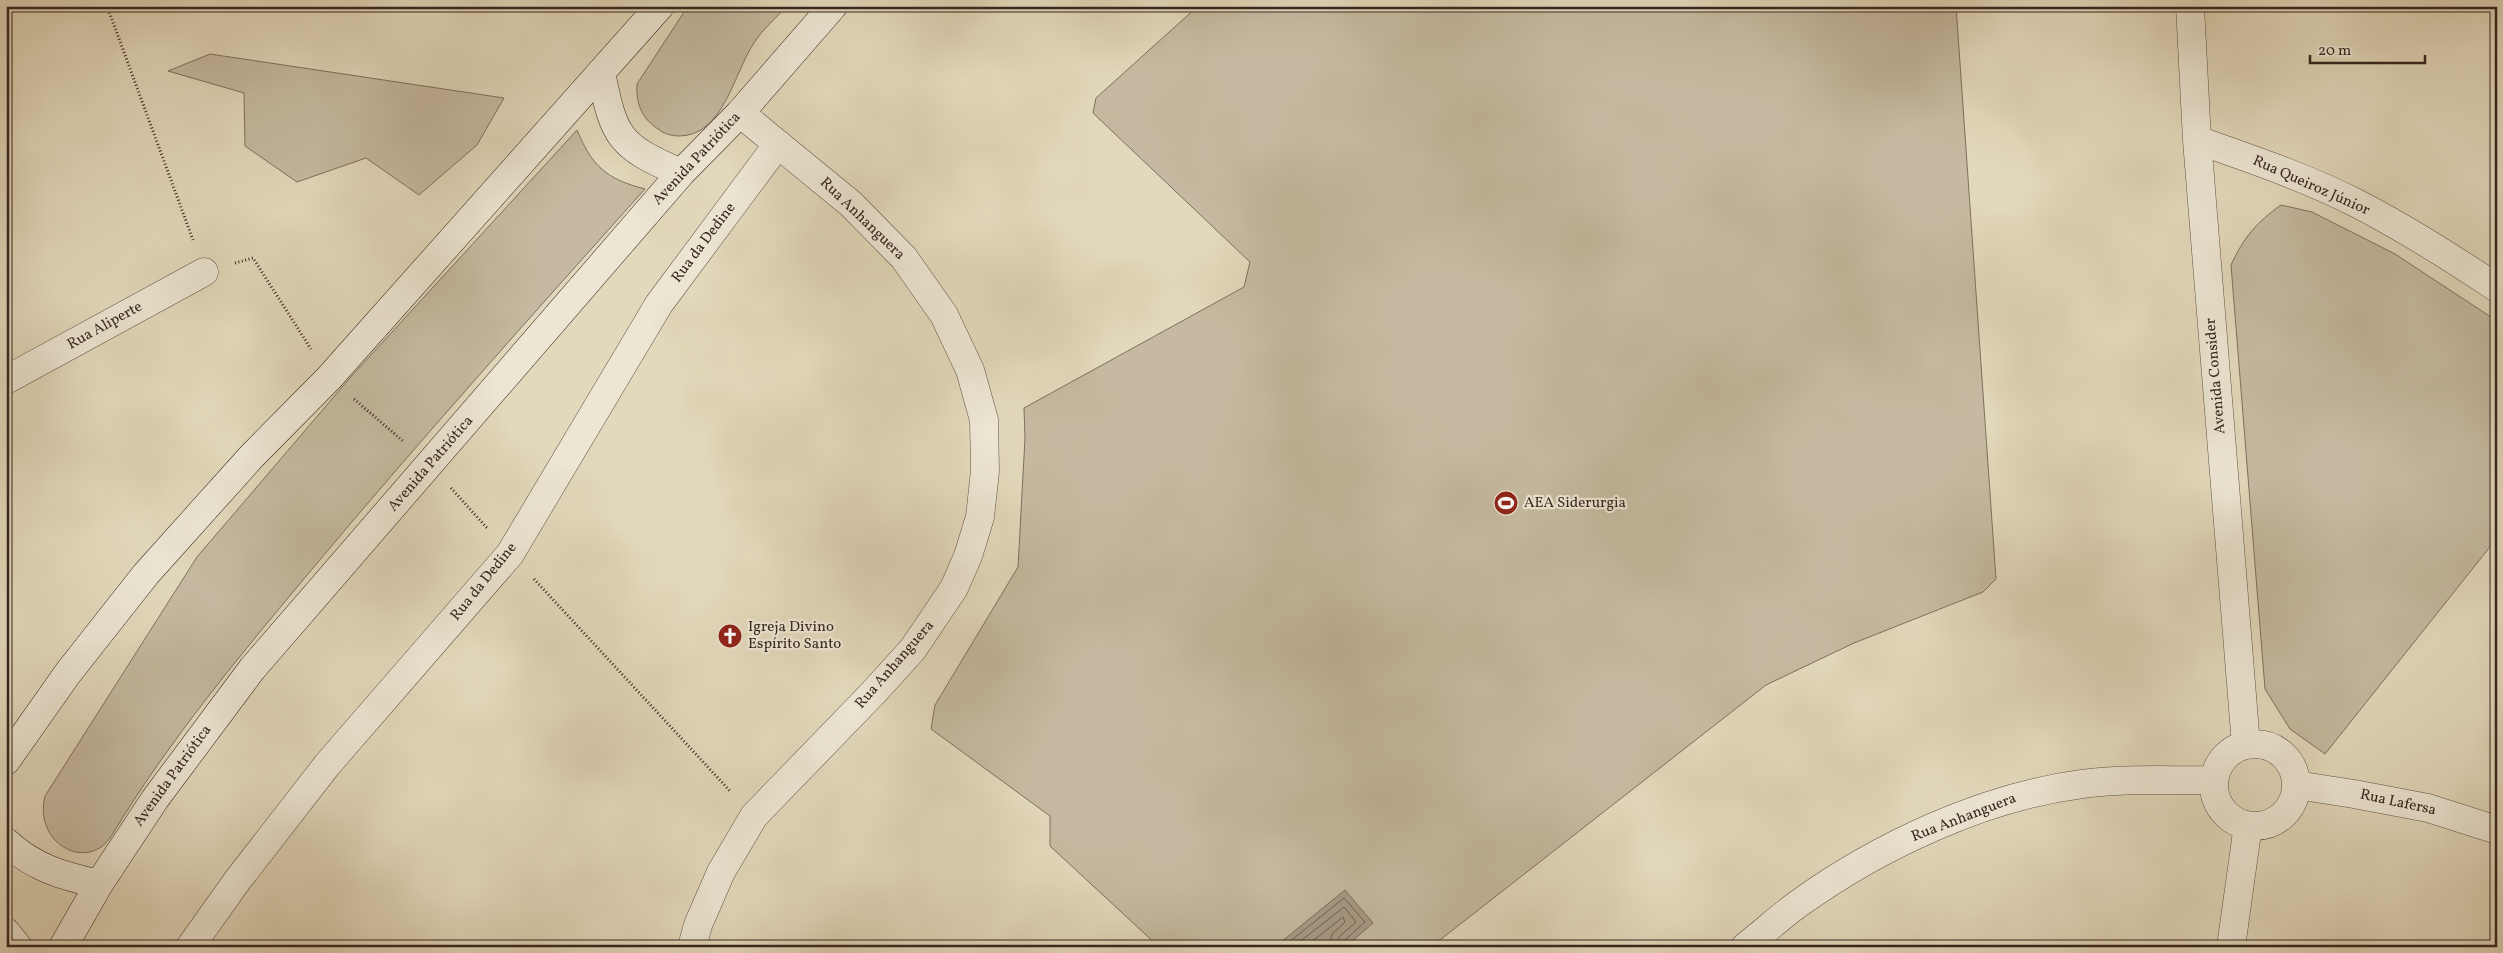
<svg xmlns="http://www.w3.org/2000/svg" width="2503" height="953" viewBox="0 0 2503 953" font-family="Vollkorn,serif">
<style>
.green{fill:#c5baa1;stroke:#7e7060}
.water{fill:#a89b86;stroke:#7a6c5d}
.lines{fill:none;stroke-linecap:round;stroke-linejoin:round}
.shore{stroke:#6f6053;stroke-width:1}
.minor-casing{stroke:#615247;stroke-width:29}
.tertiary-casing{stroke:#615247;stroke-width:29}
.secondary-casing{stroke:#362620;stroke-width:29}
.path{stroke:#362620;stroke-width:3;stroke-dasharray:1 2.5;stroke-linecap:butt}
.minor{stroke:#ece6d3;stroke-width:28}
.tertiary{stroke:#ece6d3;stroke-width:28}
.secondary{stroke:#ece6d3;stroke-width:28}
.labels{text-anchor:middle;dominant-baseline:central;stroke-width:4.5;stroke-linejoin:round;paint-order:stroke}
.street-label{font-size:15px;fill:#362620;stroke:#ece6d3}
.poi-label{font-size:15px;fill:#362620;stroke:#ece6d3;text-anchor:start}
</style>
<rect width="100%" height="100%" fill="#e2d8bb"/>
<filter id="stains"><feTurbulence type="fractalNoise" baseFrequency=".004" numOctaves="4"/><feColorMatrix values="0 0 0 0 .2 0 0 0 0 .09 0 0 0 0 .02 0 0 0 .5 -.17"/></filter>
<radialGradient id="worn" r=".72"><stop offset=".6" stop-color="#630" stop-opacity="0"/><stop offset="1" stop-color="#630" stop-opacity=".3"/></radialGradient>
<path class="green" d="M 688,6 L 787,6 C 776,18 762,30 754,43 C 734,72 724,136 679,136 C 672,136 664,134 658,129 C 641,118 636,103 637,84 Z
M 1198,6 L 1956,6 L 1996,579 L 1983,592 L 1854,643 L 1766,685 L 1431,947 L 1159,947 L 1050,846 L 1050,816 L 931,729 L 935,705 L 1018,567 L 1025,438 L 1024,408 L 1244,287 L 1250,262 L 1093,113 L 1096,98 Z
M 210,54 L 504,98 L 477,145 L 419,195 L 366,158 L 297,182 L 245,146 L 244,93 L 168,71 Z
M 577,130 C 592,166 606,179 645,189 C 533,314 421,439 313,568 C 242,653 169,740 112,835 C 89,873 33,845 45,796 L 197,557 L 349,379 Z
M 2281,205 L 2312,212 L 2395,254 L 2497,321 L 2497,538 L 2325,754 L 2290,729 L 2265,689 L 2231,265 C 2244,237 2256,223 2281,205 Z"/>
<path class="water" d="M 1345,890 L 1373,923 L 1345,947 L 1275,947 Z"/>
<g class="lines">
<path class="shore" d="M 1283,947 L 1344,898 L 1365,922 L 1344,941 L 1342,947
M 1293,947 L 1344,907 L 1356,922 L 1339,937 L 1336,947
M 1305,947 L 1343,917 L 1345,922 L 1332,934 L 1329,947"/>
<defs>
<path id="minor" d="M 2190,6 L 2197,140 L 2246,745
M 2197,140 C 2251,159 2305,177 2356,203 C 2405,228 2452,258 2497,288
M 6,380 L 204,272
M2214 785a41 41 0 1 1 82 0a41 41 0 1 1-82 0Z
M 2296,785 L 2354,794 L 2428,808 L 2497,830
M 692,947 L 698,925 L 721,872 L 754,816 L 874,692 L 913,649 L 954,588 L 968,556 L 980,517 L 985,471 L 984,420 L 970,370 L 944,315 L 904,258 L 851,204 L 740,113
M 1745,947 C 1763,933 1780,917 1798,904 C 1879,846 1983,797 2082,784 C 2125,778 2171,781 2214,780
M 2231,947 L 2248,825"/>
<path id="tertiary" d="M 190,947 L 237,881 L 327,765 L 510,554 L 659,304 L 778,144"/>
<path id="secondary" d="M 601,72 C 614,138 619,146 681,173
M 6,761 L 68,673 L 146,574 L 251,457 L 329,378 L 660,6
M 6,842 C 34,868 63,876 99,884
M 6,932 L 18,947
M 63,947 L 99,884 L 155,799 L 252,669 L 681,173 L 740,113 L 833,6"/>
</defs>
<use href="#minor" class="minor-casing"/>
<use href="#tertiary" class="tertiary-casing"/>
<use href="#secondary" class="secondary-casing"/>
<path class="path" d="M 107,6 L 193,240
M 235,263 L 253,258 L 311,349
M 354,399 L 404,442
M 451,488 L 487,528
M 534,579 L 730,791"/>
<use href="#minor" class="minor"/>
<use href="#tertiary" class="tertiary"/>
<use href="#secondary" class="secondary"/>
</g>
<defs>
<symbol id="stadium-disc" viewBox="-11 -11 22 22"><circle r="9.5" fill="#8f2418" stroke="#ece6d3"/><path d="M0-5a6.5 5 0 1 0 0 10a6.5 5 0 1 0 0-10ZM-3.5-1.8h7v3.6h-7Z" fill="#fff"/></symbol>
<symbol id="church-disc" viewBox="-11 -11 22 22"><circle r="9.5" fill="#8f2418" stroke="#ece6d3"/><path d="M-1.2-6h2.4v3.5h3.3v2.4h-3.3V6h-2.4V-.1h-3.3v-2.4h3.3Z" fill="#fff"/></symbol>
</defs>
<g fill-rule="evenodd">
<use href="#stadium-disc" x="1492" y="489" width="28" height="28"/>
<use href="#church-disc" x="716" y="622" width="28" height="28"/>
</g>
<g class="labels">
<g class="street-label">
<text transform="translate(697 159) rotate(-47)">Avenida Patriótica</text>
<text transform="translate(2311 186) rotate(24)">Rua Queiroz Júnior</text>
<text transform="translate(862 219) rotate(44)">Rua Anhanguera</text>
<text transform="translate(704 243) rotate(-53)">Rua da Dedine</text>
<text transform="translate(105 326) rotate(-29)">Rua Aliperte</text>
<text transform="translate(2216 376) rotate(-95)">Avenida Consider</text>
<text transform="translate(431 464) rotate(-49)">Avenida Patriótica</text>
<text transform="translate(484 582) rotate(-51)">Rua da Dedine</text>
<text transform="translate(895 665) rotate(-49)">Rua Anhanguera</text>
<text transform="translate(173 776) rotate(-54)">Avenida Patriótica</text>
<text transform="translate(2398 803) rotate(12)">Rua Lafersa</text>
<text transform="translate(1964 818) rotate(-21)">Rua Anhanguera</text>
</g>
<g class="poi-label">
<text x="1524" y="503">AEA Siderurgia</text>
<text x="748" y="627">Igreja Divino<tspan x="748" dy="17">Espírito Santo</tspan></text>
</g>
</g>
<rect width="2503" height="953" fill="none" stroke="#e2d8bb" stroke-width="25"/>
<rect x="8" y="8" width="2488" height="938" fill="none" stroke="#362620" stroke-width="2.5"/>
<rect x="12" y="12" width="2478" height="928" fill="none" stroke="#362620"/>
<path d="M2310 55v8h115v-8" fill="none" stroke="#362620" stroke-width="2.5"/>
<text x="2318" y="55" font-size="15" fill="#362620" stroke="#ece6d3" stroke-width="4" paint-order="stroke">20 m</text>
<rect width="100%" height="100%" filter="url(#stains)"/>
<rect width="100%" height="100%" fill="url(#worn)"/>
</svg>
